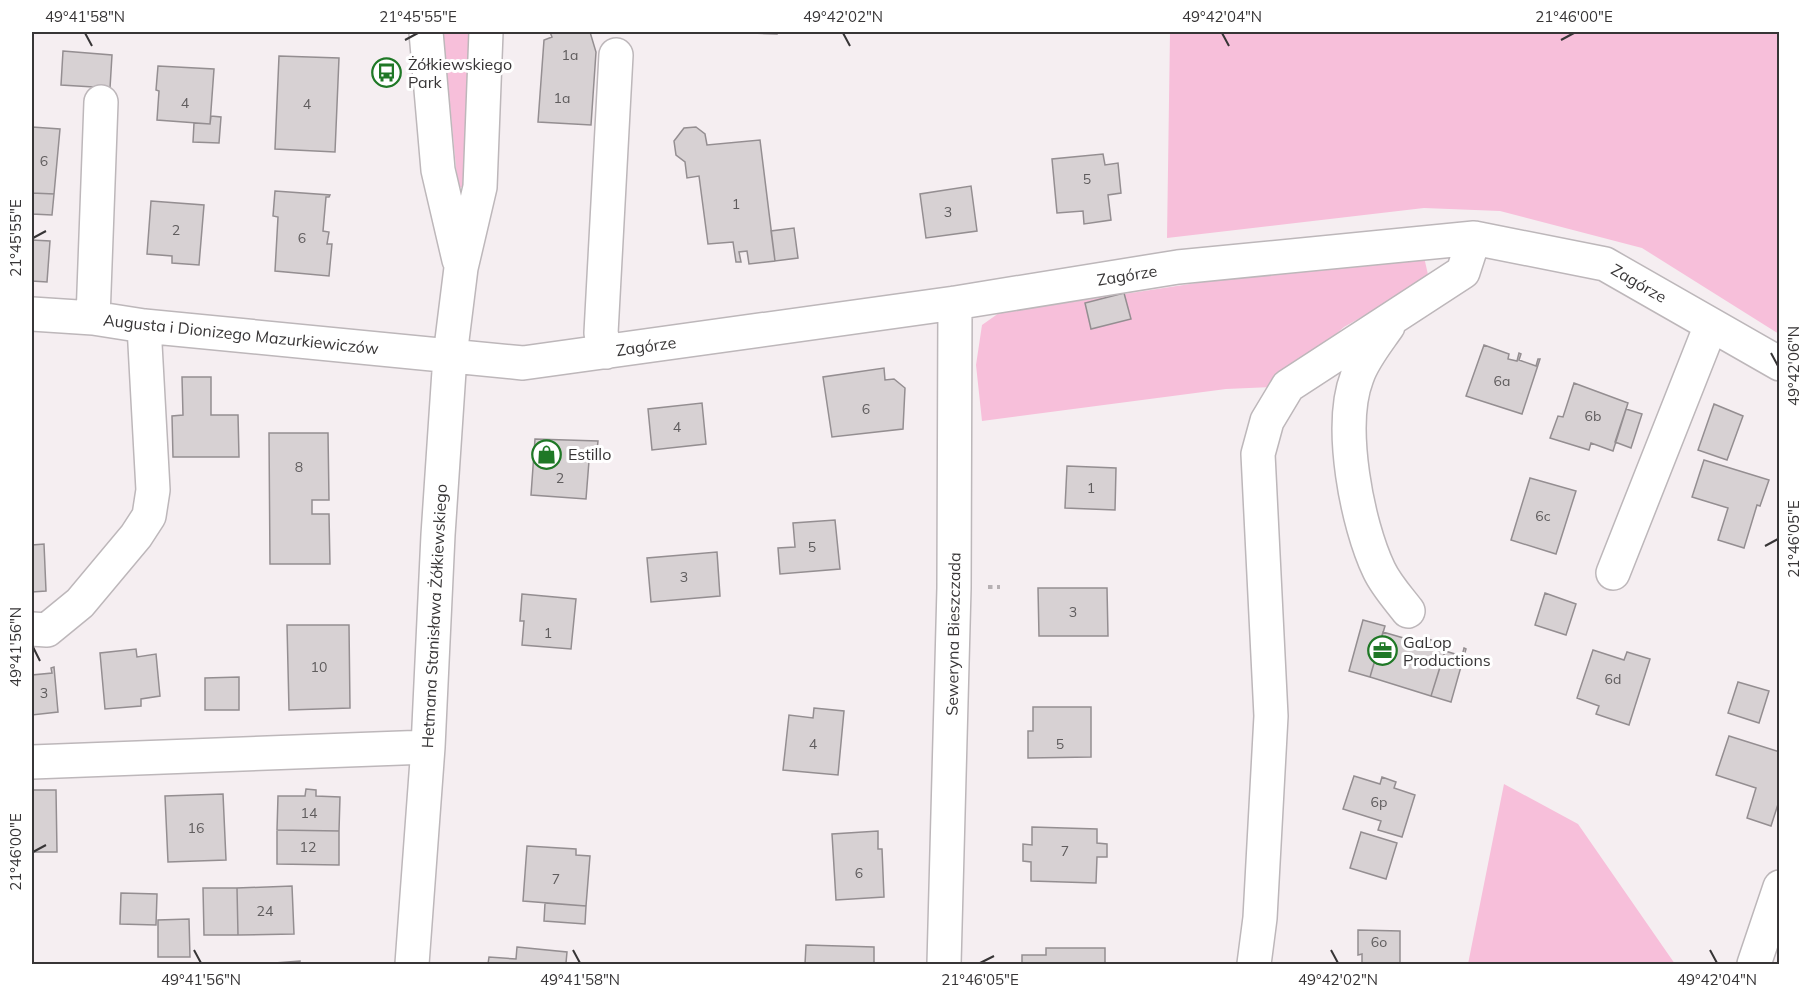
<svg xmlns="http://www.w3.org/2000/svg" width="1811" height="996" viewBox="0 0 1811 996" font-family="Mulish,sans-serif">
<style>
.green{fill:#f7bfda}
.building{fill:#d7d1d3;stroke:#948e91;stroke-width:1.5}
.lines{fill:none;stroke-linecap:round;stroke-linejoin:round}
.minor-casing{stroke:#bdb7ba;stroke-width:36}
.path{stroke:#b6b0b3;stroke-width:4;stroke-dasharray:4.5 4.5;stroke-linecap:butt}
.minor{stroke:#fff;stroke-width:33}
.ticks{fill:none;stroke:#373536;stroke-width:2}
.labels{text-anchor:middle;dominant-baseline:central;stroke-width:6;stroke-linejoin:round;paint-order:stroke}
.number-label{font-size:14px;fill:#5f5c5d}
.poi-label{font-size:16px;fill:#373536;stroke:#fff;text-anchor:start}
.street-label{font-size:16px;fill:#373536;stroke:#fff}
.neatline{fill:none;stroke:#373536;stroke-width:2}
.ticks-label{font-size:15px;text-anchor:middle;fill:#373536}
</style>
<rect width="100%" height="100%" fill="#f5eef1"/>
<path class="green" d="M 443,32 L 472,32 L 463,187 L 458,188 Z
M 1170,32 L 1779,32 L 1779,334 L 1642,248 L 1500,211 L 1424,208 L 1167,238 Z
M 1387,254 L 1424,257 L 1429,279 L 1344,327 L 1275,387 L 1226,389 L 982,421 L 976,365 L 982,325 L 999,313 Z
M 1504,784 L 1578,824 L 1675,964 L 1468,964 Z"/>
<path class="building" d="M 550,32 L 590,32 L 596,52 L 591,125 L 538,122 L 544,40 L 552,37 Z
M 724,32 L 777,32 L 777,34 Z
M 63,51 L 112,55 L 110,88 L 61,85 Z
M 279,56 L 339,58 L 335,152 L 275,149 Z
M 158,66 L 214,69 L 210,124 L 157,120 L 159,91 L 156,90 Z
M 211,116 L 221,117 L 219,143 L 193,142 L 194,123 L 210,124 Z
M 32,127 L 60,129 L 54,194 L 32,193 Z
M 696,127 L 705,134 L 707,145 L 760,140 L 775,261 L 749,264 L 747,251 L 739,252 L 741,262 L 736,262 L 733,242 L 708,244 L 699,176 L 687,178 L 685,162 L 676,155 L 674,141 L 684,128 Z
M 1103,154 L 1105,165 L 1118,163 L 1121,193 L 1108,195 L 1111,220 L 1084,224 L 1083,211 L 1057,213 L 1052,159 Z
M 971,186 L 977,231 L 926,238 L 920,194 Z
M 275,191 L 330,195 L 329,197 L 326,197 L 323,231 L 329,232 L 327,244 L 332,244 L 329,276 L 275,271 L 278,217 L 273,216 Z
M 32,193 L 54,194 L 52,215 L 32,214 Z
M 151,201 L 204,205 L 199,265 L 172,263 L 172,256 L 147,254 Z
M 794,228 L 798,258 L 775,261 L 771,231 Z
M 32,240 L 50,241 L 47,282 L 32,281 Z
M 1124,293 L 1131,319 L 1091,329 L 1085,303 Z
M 1484,345 L 1509,354 L 1508,359 L 1517,361 L 1519,353 L 1521,354 L 1519,360 L 1536,366 L 1538,359 L 1540,359 L 1522,414 L 1466,396 Z
M 884,368 L 885,380 L 894,379 L 905,388 L 903,429 L 832,437 L 823,377 Z
M 182,377 L 211,377 L 211,415 L 238,415 L 239,457 L 173,457 L 172,416 L 183,415 Z
M 1574,383 L 1628,403 L 1613,451 L 1591,443 L 1589,450 L 1550,438 L 1558,416 L 1563,417 Z
M 702,403 L 706,444 L 652,450 L 648,409 Z
M 1714,404 L 1743,416 L 1727,460 L 1698,450 Z
M 1626,409 L 1642,414 L 1631,448 L 1615,442 Z
M 269,433 L 328,433 L 329,500 L 312,500 L 312,514 L 329,514 L 330,564 L 270,564 Z
M 535,439 L 598,441 L 596,461 L 589,461 L 586,499 L 531,495 Z
M 1704,460 L 1769,480 L 1760,506 L 1757,505 L 1744,548 L 1718,540 L 1728,508 L 1692,497 Z
M 1067,466 L 1116,468 L 1115,510 L 1065,508 Z
M 1530,478 L 1576,491 L 1556,554 L 1511,540 Z
M 835,520 L 840,569 L 780,574 L 778,548 L 795,547 L 793,523 Z
M 44,544 L 46,591 L 32,592 L 32,545 Z
M 717,552 L 720,596 L 651,602 L 647,558 Z
M 1038,588 L 1107,588 L 1108,636 L 1039,636 Z
M 1545,593 L 1576,604 L 1566,635 L 1535,625 Z
M 522,594 L 576,599 L 571,649 L 522,645 L 524,621 L 520,621 Z
M 1363,620 L 1385,626 L 1370,677 L 1349,671 Z
M 287,625 L 349,625 L 350,708 L 289,710 Z
M 1383,632 L 1424,644 L 1425,638 L 1447,645 L 1431,696 L 1370,677 Z
M 1464,648 L 1466,649 L 1451,702 L 1431,696 L 1445,651 L 1462,656 Z
M 136,649 L 137,657 L 156,654 L 160,696 L 141,699 L 141,706 L 105,709 L 100,653 Z
M 1593,650 L 1624,660 L 1627,652 L 1650,659 L 1629,725 L 1596,714 L 1599,706 L 1577,698 Z
M 54,667 L 58,712 L 32,715 L 32,675 L 52,673 L 51,668 Z
M 239,677 L 239,710 L 205,710 L 205,678 Z
M 1738,682 L 1769,691 L 1759,723 L 1728,713 Z
M 1033,707 L 1091,707 L 1091,757 L 1028,758 L 1028,731 L 1033,731 Z
M 814,708 L 844,711 L 838,775 L 783,770 L 789,715 L 813,718 Z
M 1729,736 L 1780,752 L 1780,798 L 1771,826 L 1747,818 L 1756,788 L 1716,775 Z
M 1354,776 L 1380,784 L 1382,777 L 1396,782 L 1394,788 L 1415,795 L 1402,837 L 1378,830 L 1381,821 L 1343,809 Z
M 306,789 L 316,790 L 316,796 L 340,797 L 339,831 L 277,830 L 278,796 L 305,796 Z
M 32,790 L 56,790 L 57,852 L 32,852 Z
M 223,794 L 226,860 L 168,862 L 165,796 Z
M 1032,827 L 1097,829 L 1097,843 L 1107,844 L 1107,857 L 1097,857 L 1096,883 L 1031,881 L 1031,862 L 1023,861 L 1023,844 L 1032,845 Z
M 277,830 L 339,831 L 339,865 L 277,864 Z
M 878,831 L 878,849 L 882,849 L 884,897 L 836,900 L 832,834 Z
M 1361,832 L 1397,843 L 1386,879 L 1350,868 Z
M 527,846 L 576,849 L 576,855 L 590,856 L 586,906 L 523,901 Z
M 292,886 L 294,934 L 238,935 L 237,888 Z
M 203,888 L 237,888 L 238,935 L 204,935 Z
M 121,893 L 157,894 L 156,925 L 120,924 Z
M 545,903 L 586,906 L 585,924 L 544,921 Z
M 189,919 L 190,957 L 158,957 L 158,920 Z
M 1358,930 L 1400,931 L 1400,964 L 1362,964 L 1362,954 L 1358,955 Z
M 806,945 L 874,947 L 874,964 L 805,964 Z
M 517,947 L 567,952 L 566,963 L 577,964 L 488,964 L 489,957 L 516,959 Z
M 1046,948 L 1105,948 L 1105,964 L 1022,964 L 1022,955 L 1046,955 Z
M 300,961 L 300,964 L 275,964 L 275,963 Z"/>
<g class="lines">
<defs>
<path id="minor" d="M 426,32 L 438,170 L 459,260
M 32,314 L 93,318 L 144,326 L 523,363 L 955,303 L 1178,267 L 1474,238 L 1605,264 L 1780,364
M 93,318 L 101,102
M 1388,326 C 1377,342 1363,359 1357,377 C 1338,426 1357,524 1379,570 C 1386,585 1398,598 1408,611
M 606,352 L 601,333 L 616,55
M 1613,573 L 1711,325
M 32,629 L 47,630 L 80,603 L 136,536 L 149,516 L 153,490 L 144,326
M 32,762 L 428,747
M 412,964 L 428,747 L 438,535 L 450,356 L 461,268 L 480,187 L 486,32
M 944,964 L 954,588 L 955,303
M 1254,964 L 1260,918 L 1271,716 L 1258,454 L 1267,421 L 1288,386 L 1463,272 L 1474,238
M 1754,964 L 1780,887"/>
</defs>
<use href="#minor" class="minor-casing"/>
<path class="path" d="M 988,587 L 1000,587"/>
<use href="#minor" class="minor"/>
</g>
<path class="ticks" d="M 85,33 L 92,46M 843,33 L 850,46M 1222,33 L 1229,46M 405,40 L 418,33M 1561,40 L 1574,33M 33,238 L 46,231M 1771,353 L 1778,366M 1765,546 L 1778,539M 33,647 L 40,661M 33,852 L 46,845M 194,950 L 201,963M 573,950 L 580,963M 1331,950 L 1338,963M 1710,950 L 1717,963M 980,963 L 994,956"/>
<defs>
<symbol id="bus-ring" viewBox="-11 -11 22 22"><circle r="9.5" fill="#fff" stroke="#1f7826" stroke-width="1.5"/><path d="M-5-6H5V4H4V6H2V4H-2V6H-4V4H-5ZM-3.5-4V0h7V-4ZM-3.5 1.2v1.5H-2V1.2ZM2 1.2v1.5H3.5V1.2Z" fill="#1f7826"/></symbol>
<symbol id="shop-ring" viewBox="-11 -11 22 22"><circle r="9.5" fill="#fff" stroke="#1f7826" stroke-width="1.5"/><path d="M-5-2.5h2.3a2.7 3.5 0 0 1 5.4 0H5L5.5 6h-11ZM-1.5-2.5h3a1.5 2.3 0 0 0-3 0Z" fill="#1f7826"/></symbol>
<symbol id="office-ring" viewBox="-11 -11 22 22"><circle r="9.5" fill="#fff" stroke="#1f7826" stroke-width="1.5"/><path d="M-6-3h4V-5.5h4V-3h4V5H-6ZM-1-4.5V-3h2v-1.5ZM-6 0V1H6V0Z" fill="#1f7826"/></symbol>
</defs>
<g fill-rule="evenodd">
<use href="#bus-ring" x="370" y="56" width="33" height="33"/>
<use href="#shop-ring" x="530" y="438" width="33" height="33"/>
<use href="#office-ring" x="1366" y="634" width="33" height="33"/>
</g>
<g class="labels">
<g class="number-label">
<text x="570" y="55">1a</text>
<text x="562" y="98">1a</text>
<text x="185" y="103">4</text>
<text x="307" y="104">4</text>
<text x="44" y="161">6</text>
<text x="1087" y="179">5</text>
<text x="736" y="204">1</text>
<text x="948" y="212">3</text>
<text x="176" y="230">2</text>
<text x="302" y="238">6</text>
<text x="1502" y="381">6a</text>
<text x="866" y="409">6</text>
<text x="1593" y="416">6b</text>
<text x="677" y="427">4</text>
<text x="299" y="467">8</text>
<text x="560" y="478">2</text>
<text x="1091" y="488">1</text>
<text x="1543" y="516">6c</text>
<text x="812" y="547">5</text>
<text x="684" y="577">3</text>
<text x="1073" y="612">3</text>
<text x="548" y="633">1</text>
<text x="319" y="667">10</text>
<text x="1613" y="679">6d</text>
<text x="44" y="693">3</text>
<text x="813" y="744">4</text>
<text x="1060" y="744">5</text>
<text x="1379" y="802">6p</text>
<text x="309" y="813">14</text>
<text x="196" y="828">16</text>
<text x="308" y="847">12</text>
<text x="1065" y="851">7</text>
<text x="859" y="873">6</text>
<text x="556" y="879">7</text>
<text x="265" y="911">24</text>
<text x="1379" y="942">6o</text>
</g>
<g class="poi-label">
<text x="408" y="64">Żółkiewskiego<tspan x="408" dy="18">Park</tspan></text>
<text x="568" y="454">Estillo</text>
<text x="1403" y="642">GaLop<tspan x="1403" dy="18">Productions</tspan></text>
</g>
<g class="street-label">
<text transform="translate(1127 275) rotate(-9)">Zagórze</text>
<text transform="translate(1639 283) rotate(30)">Zagórze</text>
<text transform="translate(241 334) rotate(6)">Augusta i Dionizego Mazurkiewiczów</text>
<text transform="translate(646 346) rotate(-8)">Zagórze</text>
<text transform="translate(434 616) rotate(-87)">Hetmana Stanisława Żółkiewskiego</text>
<text transform="translate(953 634) rotate(-89)">Seweryna Bieszczada</text>
</g>
</g>
<rect width="1811" height="996" fill="none" stroke="#ffffff" stroke-width="66"/>
<rect x="33" y="33" width="1745" height="930" class="neatline"/>
<g class="ticks-label">
<text x="85" y="22">49°41'58"N</text>
<text x="418" y="22">21°45'55"E</text>
<text x="843" y="22">49°42'02"N</text>
<text x="1222" y="22">49°42'04"N</text>
<text x="1574" y="22">21°46'00"E</text>
<text transform="translate(16 238) rotate(-90)" y="5">21°45'55"E</text>
<text transform="translate(1794 366) rotate(-90)" y="5">49°42'06"N</text>
<text transform="translate(1794 539) rotate(-90)" y="5">21°46'05"E</text>
<text transform="translate(16 647) rotate(-90)" y="5">49°41'56"N</text>
<text transform="translate(16 852) rotate(-90)" y="5">21°46'00"E</text>
<text x="201" y="985">49°41'56"N</text>
<text x="580" y="985">49°41'58"N</text>
<text x="980" y="985">21°46'05"E</text>
<text x="1338" y="985">49°42'02"N</text>
<text x="1717" y="985">49°42'04"N</text>
</g>
</svg>
